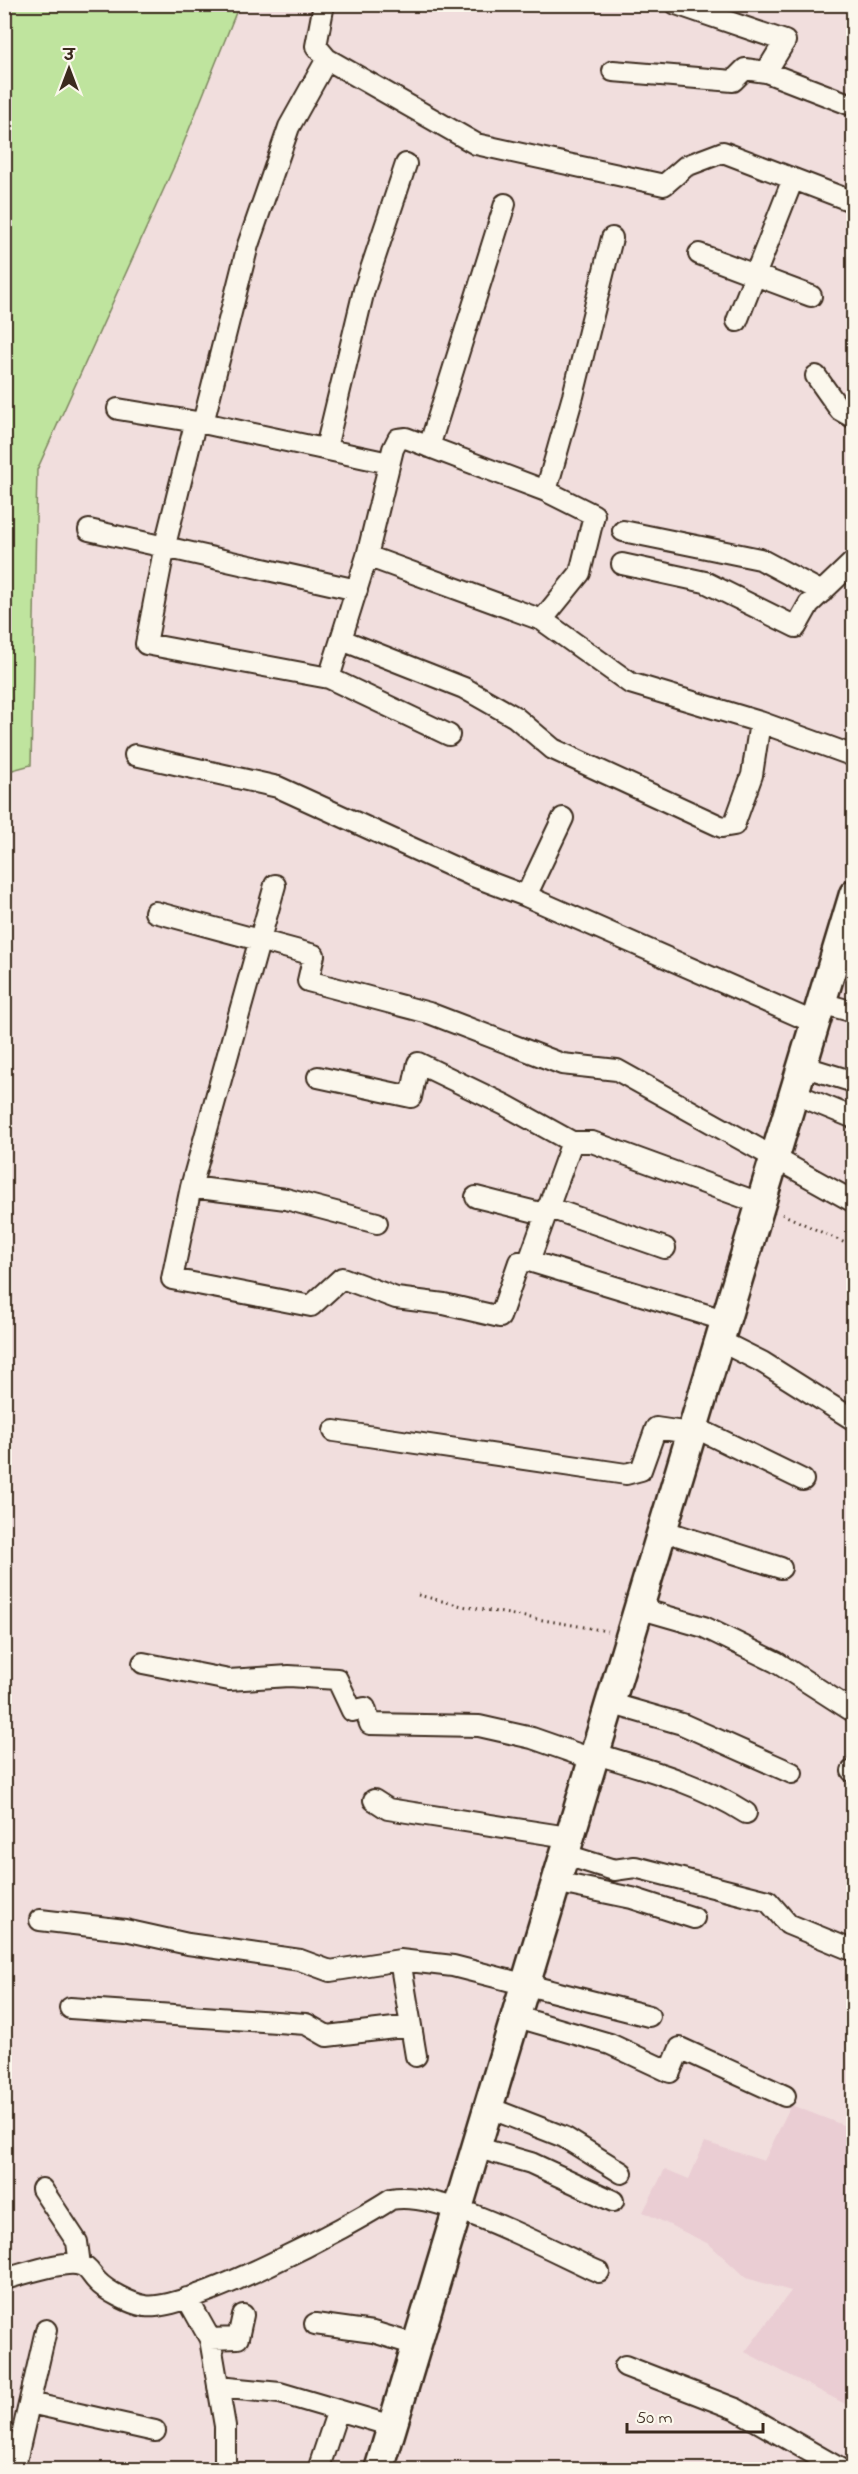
<svg xmlns="http://www.w3.org/2000/svg" width="858" height="2474" viewBox="0 0 858 2474" font-family="'Indie Flower','Playpen Sans Deva',sans-serif">
<style>
.built{fill:#eacdd3}
.green{fill:#bfe49e;stroke:#7d875e;stroke-width:1.5}
.lines{fill:none;stroke-linecap:round;stroke-linejoin:round}
.street-casing{stroke:#3b2a1e;stroke-width:24}
.secondary-casing{stroke:#3b2a1e;stroke-width:33}
.path{stroke:#3b2a1e;stroke-width:3;stroke-dasharray:1.5 4.5;stroke-linecap:butt}
.street{stroke:#fbf7ec;stroke-width:20}
.secondary{stroke:#fbf7ec;stroke-width:28}
</style>
<rect width="100%" height="100%" fill="#f1dedd"/>
<filter id="ink" filterUnits="userSpaceOnUse"><feTurbulence type="fractalNoise" baseFrequency=".0167" numOctaves="2"/><feDisplacementMap in="SourceGraphic" scale="12" xChannelSelector="R" yChannelSelector="G"/><feConvolveMatrix kernelMatrix="1 2 1 2 8 2 1 2 1" color-interpolation-filters="sRGB"/></filter>
<g filter="url(#ink)">
<path class="built" d="M 791,2105 L 853,2129 L 853,2408 L 745,2352 L 791,2291 L 746,2278 L 709,2244 L 643,2212 L 665,2169 L 689,2179 L 705,2142 L 764,2161 Z"/>
<path class="green" d="M 5,4 L 239,5 L 176,162 L 37,470 L 31,765 L 5,772 Z"/>
<g class="lines">
<defs>
<path id="street" d="M 324,4 L 316,46 L 327,59 L 476,144 L 664,185 L 686,166 L 723,152 L 854,202
M 676,4 L 785,41 L 766,72
M 613,71 L 733,81 L 745,69 L 766,72 L 854,106
M 699,254 L 811,296
M 737,321 L 793,179
M 816,376 L 840,410 L 854,418
M 118,409 L 203,423 L 389,463
M 203,423 L 248,245 L 289,127 L 327,59
M 195,424 L 165,545 L 146,644 L 329,678 L 449,735
M 429,447 L 505,204
M 326,448 L 364,290 L 406,164
M 546,491 L 573,396 L 612,238
M 89,530 L 357,590
M 623,531 L 760,559 L 822,592
M 367,556 L 542,620 L 630,683 L 760,722 L 854,756
M 622,564 L 705,582 L 796,627 L 809,604 L 854,561
M 342,640 L 464,688 L 515,717 L 553,749 L 722,827 L 734,825 L 752,775 L 760,722
M 329,678 L 367,556 L 393,449 L 398,439 L 406,438 L 546,491 L 594,515 L 580,573 L 542,620
M 135,755 L 278,787 L 473,876 L 526,896 L 815,1023
M 275,885 L 191,1187 L 172,1279 L 311,1306 L 342,1278 L 396,1298 L 444,1304 L 500,1317 L 519,1262 L 529,1261 L 724,1320
M 526,896 L 563,818
M 155,912 L 314,955 L 308,981 L 429,1013 L 562,1064 L 617,1070 L 854,1202
M 821,1003 L 854,1012
M 802,1066 L 854,1082
M 318,1077 L 411,1097 L 418,1063 L 505,1105 L 572,1142 L 592,1142 L 759,1203
M 793,1093 L 854,1118
M 191,1187 L 286,1199 L 377,1223
M 476,1197 L 544,1214
M 547,1207 L 665,1248
M 529,1261 L 572,1142
M 718,1340 L 762,1362 L 854,1420
M 692,1426 L 803,1480
M 334,1431 L 626,1474 L 641,1470 L 656,1428 L 690,1433
M 661,1530 L 781,1568
M 638,1608 L 704,1627 L 776,1662 L 854,1712
M 143,1663 L 229,1680 L 289,1676 L 337,1679 L 352,1711 L 365,1708 L 370,1724 L 479,1726 L 532,1738 L 592,1759
M 609,1703 L 682,1724 L 792,1773
M 593,1753 C 646,1769 699,1783 746,1813
M 852,1771 L 854,1772
M 374,1800 L 388,1809 L 568,1837
M 563,1854 L 614,1870 L 635,1867 L 768,1901 L 788,1924 L 854,1951
M 555,1882 L 632,1898 L 694,1918
M 40,1920 L 125,1930 L 188,1944 L 300,1960 L 330,1971 L 400,1960 L 453,1966 L 649,2016
M 400,1960 L 416,2056
M 70,2008 L 306,2024 L 327,2036 L 411,2026
M 514,2016 L 610,2044 L 670,2072 L 680,2048 L 785,2096
M 487,2107 L 564,2137 L 622,2173
M 475,2147 L 531,2163 L 613,2201
M 42,2189 L 77,2242 L 80,2265
M 4,2279 C 22,2275 64,2259 81,2265 C 89,2268 91,2275 97,2281 C 106,2291 131,2304 145,2306 C 186,2313 352,2225 391,2199 C 440,2189 552,2251 599,2272
M 187,2298 L 210,2339 L 225,2426 L 225,2470
M 315,2324 L 373,2332 L 416,2345
M 210,2339 L 238,2338 L 243,2315
M 625,2366 L 736,2409 L 842,2470
M 218,2387 L 280,2393 L 392,2426
M 30,2403 L 155,2431
M 14,2470 L 46,2330
M 318,2470 L 338,2410"/>
<path id="secondary" d="M 379,2470 L 854,894"/>
</defs>
<use href="#street" class="street-casing"/>
<use href="#secondary" class="secondary-casing"/>
<path class="path" d="M 782,1214 L 854,1247
M 418,1595 L 462,1606 L 607,1631"/>
<use href="#street" class="street"/>
<use href="#secondary" class="secondary"/>
</g>
</g>
<rect width="858" height="2474" fill="none" stroke="#fbf7ec" stroke-width="24"/>
<rect x="12" y="12" width="834" height="2450" fill="none" stroke="#3b2a1e" stroke-width="2" filter="url(#ink)"/>
<g transform="translate(69 69)" stroke="#fbf7ec" stroke-width="4.5" paint-order="stroke">
<path d="M0-4.5L10 22L0 15L-10 22Z" fill="#3b2a1e"/>
<text y="-9" font-size="16" font-weight="bold" text-anchor="middle" fill="#3b2a1e">उ</text>
</g>
<path d="M627 2423v9h136v-9" fill="none" stroke="#3b2a1e" stroke-width="3"/>
<text x="636" y="2423" font-size="18" fill="#3b2a1e" stroke="#fbf7ec" stroke-width="4.5" paint-order="stroke">50 m</text>
</svg>
